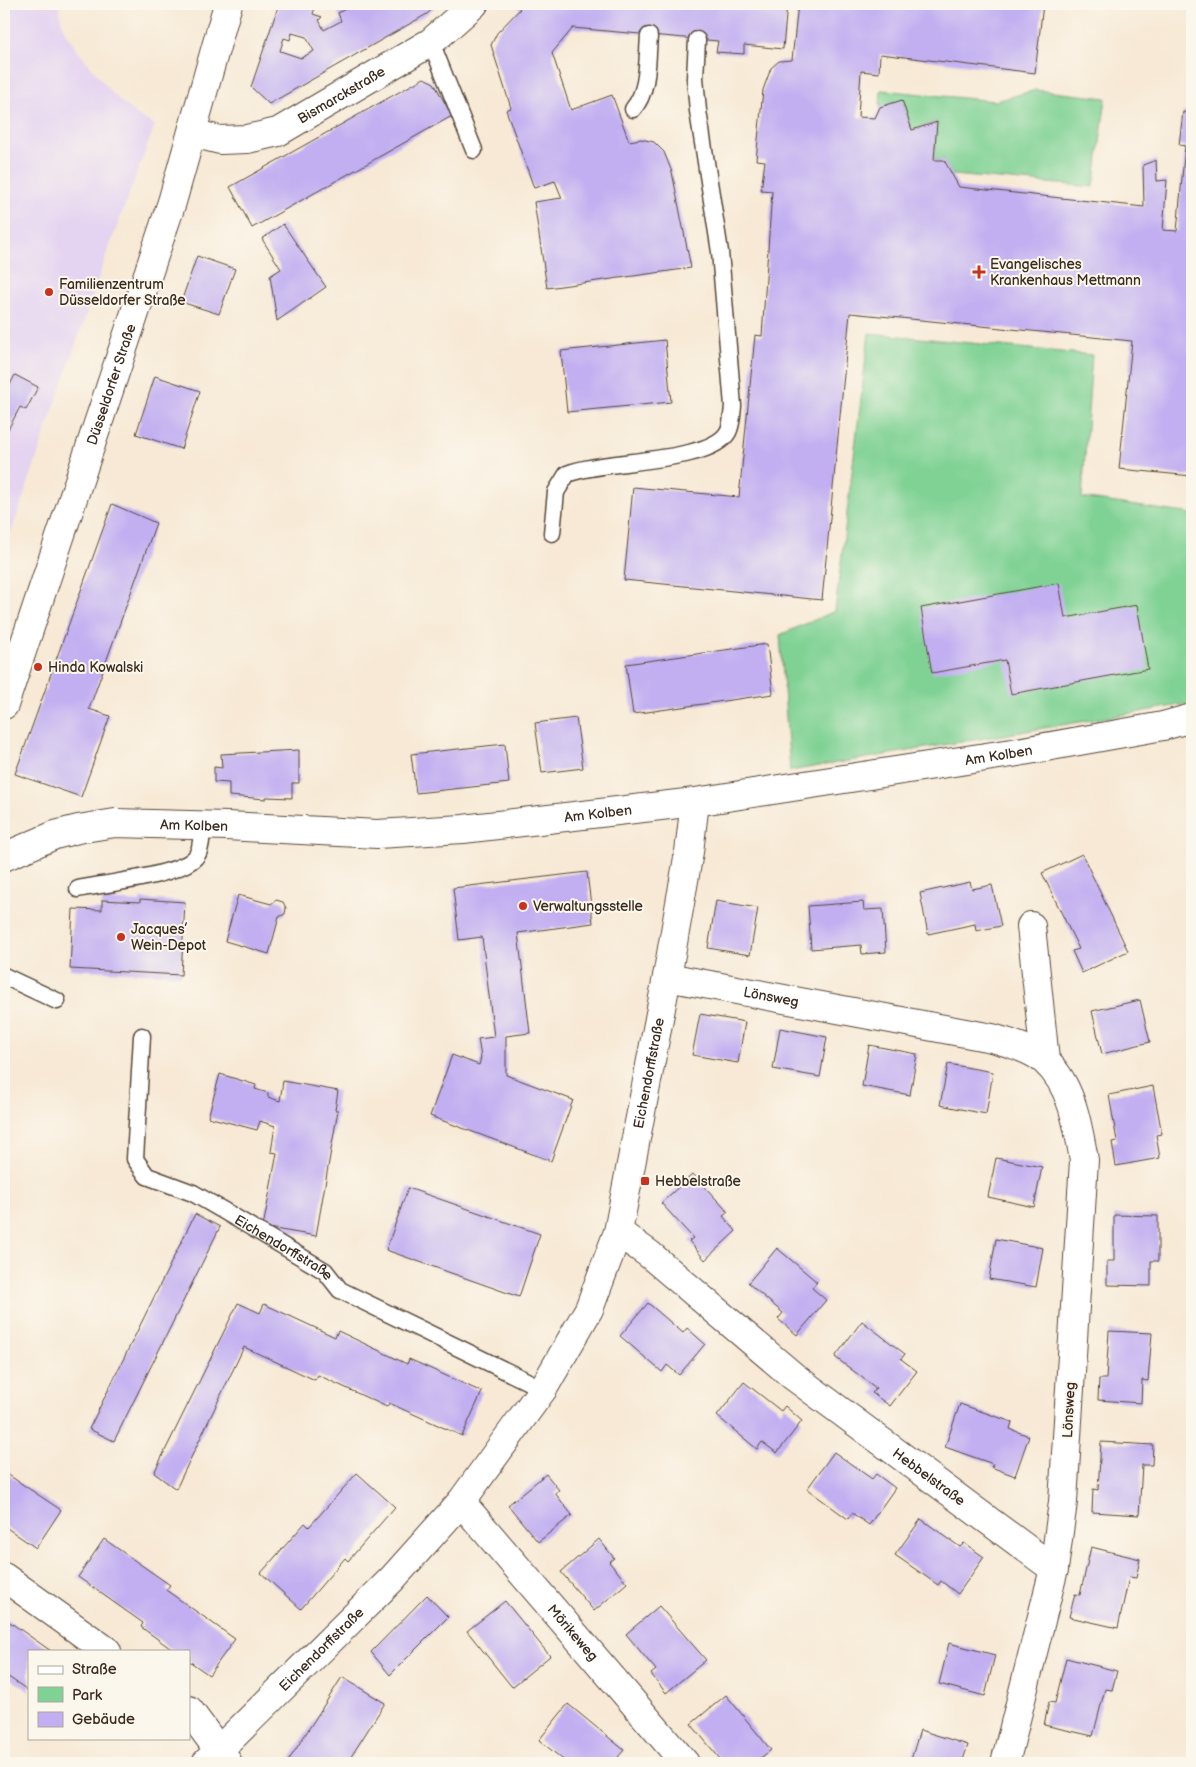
<svg xmlns="http://www.w3.org/2000/svg" width="1196" height="1767" viewBox="0 0 1196 1767" font-family="'Balsamiq Sans',sans-serif">
<style>
.built{fill:#e4d3f1}
.green{fill:#80d294;stroke:#5e7e59}
.building{fill:#c1aff1;fill-rule:evenodd}
.lines{fill:none;stroke-linecap:round;stroke-linejoin:round}
.service-casing{stroke:#574739;stroke-width:19}
.minor-casing{stroke:#574739;stroke-width:30}
.tertiary-casing{stroke:#574739;stroke-width:30}
.service{stroke:#fff;stroke-width:16}
.minor{stroke:#fff;stroke-width:28}
.tertiary{stroke:#fff;stroke-width:28}
.poi-dot{fill:#c8321e;stroke:#fbf7ec;stroke-width:2}
.labels{text-anchor:middle;dominant-baseline:central;stroke-width:4;stroke-linejoin:round;paint-order:stroke}
.street-label{font-size:14px;fill:#3b2a1e;stroke:#fbf7ec}
.poi-label{font-size:14px;fill:#3b2a1e;stroke:#fbf7ec;text-anchor:start}
</style>
<rect width="100%" height="100%" fill="#fbf7ec"/>
<filter id="ink" filterUnits="userSpaceOnUse"><feTurbulence type="fractalNoise" baseFrequency=".02" numOctaves="2"/><feDisplacementMap in="SourceGraphic" scale="10" xChannelSelector="R" yChannelSelector="G"/><feConvolveMatrix kernelMatrix="1 2 1 2 8 2 1 2 1" color-interpolation-filters="sRGB"/></filter>
<filter id="wash" filterUnits="userSpaceOnUse"><feTurbulence type="fractalNoise" baseFrequency=".0096" numOctaves="4" result="noise"/><feDisplacementMap in="SourceGraphic" scale="20" xChannelSelector="R" yChannelSelector="G"/><feGaussianBlur stdDeviation="1.12" result="paint"/><feColorMatrix in="noise" values="0 0 0 0 0 0 0 0 0 0 0 0 0 0 0 0 0 1.4 0 .05"/><feComposite in="paint" operator="in"/></filter>
<g filter="url(#wash)">
<rect width="100%" height="100%" fill="#f7e9d5"/>
<path class="built" d="M 4,4 L 58,4 L 63,27 L 77,50 L 113,94 L 136,115 L 155,125 L 107,253 L 10,536 L 4,533 Z"/>
<path class="green" d="M 881,90 L 995,101 L 1036,90 L 1106,98 L 1094,187 L 952,175 L 944,160 L 934,160 L 937,122 L 912,130 L 902,100 L 880,107 Z
M 869,333 L 1092,355 L 1082,498 L 1192,514 L 1192,703 L 790,771 L 780,635 L 835,611 Z"/>
<g id="blocks">
<path class="building" d="M 279,4 L 316,4 L 313,14 L 322,17 L 319,20 L 324,30 L 341,21 L 338,13 L 354,4 L 438,4 L 427,14 L 269,104 L 251,87 ZM 292,33 L 306,37 L 314,51 L 301,58 L 280,51 L 284,38 L 290,40 Z
M 518,4 L 787,4 L 783,49 L 744,45 L 744,54 L 716,52 L 718,41 L 573,28 L 552,53 L 571,110 L 612,95 L 629,141 L 641,139 L 654,142 L 664,152 L 672,172 L 691,268 L 547,288 L 534,202 L 562,198 L 555,181 L 534,188 L 506,110 L 511,108 L 491,45 L 497,33 L 520,9 L 516,6 Z
M 798,4 L 1043,4 L 1035,73 L 880,54 L 879,73 L 861,71 L 858,117 L 875,118 L 880,107 L 902,100 L 912,130 L 937,122 L 934,160 L 944,160 L 959,187 L 1144,207 L 1143,165 L 1156,160 L 1157,181 L 1167,180 L 1163,230 L 1177,231 L 1185,146 L 1179,145 L 1183,112 L 1192,113 L 1192,476 L 1119,469 L 1132,341 L 850,313 L 822,600 L 624,580 L 633,487 L 739,497 L 755,335 L 762,336 L 772,191 L 761,190 L 765,161 L 756,160 L 763,90 L 771,68 L 779,61 L 792,60 Z
M 424,78 L 434,83 L 452,116 L 252,228 L 230,187 Z
M 283,224 L 326,287 L 277,321 L 270,276 L 281,269 L 262,239 Z
M 197,256 L 235,269 L 219,314 L 181,302 Z
M 665,340 L 671,402 L 567,412 L 561,351 Z
M 15,375 L 38,387 L 26,410 L 20,407 L 4,437 L 4,396 Z
M 155,376 L 200,391 L 181,449 L 136,434 Z
M 112,504 L 156,523 L 89,709 L 110,716 L 81,797 L 15,774 Z
M 1059,583 L 1065,618 L 1137,605 L 1148,669 L 1011,694 L 1005,660 L 932,673 L 921,608 Z
M 767,644 L 773,694 L 633,714 L 626,664 Z
M 576,718 L 583,768 L 542,773 L 535,723 Z
M 505,744 L 509,783 L 416,793 L 411,754 Z
M 299,750 L 299,783 L 292,783 L 292,798 L 266,797 L 266,799 L 229,796 L 229,783 L 214,782 L 214,767 L 222,768 L 221,754 Z
M 1082,854 L 1128,951 L 1082,973 L 1072,951 L 1079,949 L 1042,873 Z
M 587,872 L 593,923 L 518,933 L 530,1033 L 506,1036 L 506,1075 L 573,1100 L 551,1161 L 430,1116 L 452,1055 L 479,1065 L 481,1057 L 478,1039 L 494,1037 L 482,937 L 459,940 L 453,888 Z
M 970,882 L 972,889 L 992,885 L 1001,926 L 976,931 L 975,924 L 928,934 L 920,893 Z
M 238,895 L 271,904 L 276,900 L 283,902 L 286,908 L 285,914 L 279,917 L 269,954 L 225,941 Z
M 140,899 L 185,902 L 181,975 L 70,969 L 73,909 L 102,910 L 102,900 L 140,902 Z
M 716,901 L 758,908 L 750,955 L 708,948 Z
M 863,902 L 864,910 L 883,909 L 886,952 L 862,954 L 861,945 L 811,949 L 808,906 Z
M 1140,1000 L 1150,1042 L 1102,1054 L 1092,1011 Z
M 700,1014 L 745,1022 L 738,1063 L 692,1055 Z
M 780,1028 L 827,1037 L 820,1077 L 773,1069 Z
M 869,1045 L 917,1054 L 910,1095 L 862,1086 Z
M 948,1064 L 993,1072 L 986,1114 L 940,1105 Z
M 220,1074 L 256,1085 L 255,1089 L 268,1093 L 268,1097 L 280,1101 L 283,1081 L 338,1091 L 335,1110 L 338,1110 L 316,1236 L 263,1227 L 277,1153 L 271,1152 L 275,1126 L 260,1121 L 257,1130 L 208,1117 Z
M 1153,1086 L 1162,1134 L 1156,1135 L 1160,1158 L 1116,1166 L 1112,1142 L 1117,1141 L 1109,1095 Z
M 996,1158 L 1042,1167 L 1034,1207 L 988,1197 Z
M 693,1174 L 728,1212 L 723,1216 L 736,1231 L 705,1260 L 689,1241 L 693,1238 L 661,1203 Z
M 408,1188 L 540,1234 L 519,1297 L 386,1250 Z
M 195,1214 L 220,1227 L 114,1441 L 89,1429 Z
M 1114,1215 L 1158,1216 L 1158,1261 L 1151,1261 L 1151,1286 L 1107,1285 L 1107,1261 L 1114,1261 Z
M 996,1239 L 1043,1248 L 1036,1287 L 989,1279 Z
M 777,1248 L 817,1282 L 812,1288 L 826,1300 L 797,1335 L 778,1319 L 783,1313 L 748,1283 Z
M 238,1303 L 260,1313 L 264,1304 L 335,1337 L 338,1331 L 407,1364 L 409,1359 L 482,1392 L 462,1436 L 389,1403 L 387,1407 L 318,1375 L 315,1380 L 244,1347 L 176,1489 L 154,1473 Z
M 648,1303 L 683,1333 L 687,1328 L 705,1344 L 679,1375 L 667,1365 L 662,1372 L 620,1336 Z
M 862,1321 L 905,1354 L 901,1359 L 917,1371 L 890,1406 L 872,1393 L 876,1388 L 835,1357 Z
M 1109,1331 L 1152,1333 L 1148,1381 L 1142,1380 L 1141,1403 L 1098,1400 L 1099,1379 L 1106,1379 Z
M 744,1382 L 781,1411 L 785,1406 L 802,1421 L 777,1453 L 762,1442 L 757,1449 L 717,1416 Z
M 960,1404 L 1012,1422 L 1010,1429 L 1029,1436 L 1015,1476 L 991,1467 L 993,1464 L 945,1447 Z
M 1101,1442 L 1153,1445 L 1152,1465 L 1142,1465 L 1139,1515 L 1092,1512 L 1093,1489 L 1098,1490 Z
M 834,1452 L 872,1479 L 876,1474 L 895,1488 L 869,1525 L 852,1513 L 848,1519 L 807,1489 Z
M 4,1472 L 61,1510 L 36,1548 L 4,1526 Z
M 357,1473 L 395,1507 L 348,1561 L 345,1558 L 301,1609 L 261,1573 L 305,1523 L 309,1527 Z
M 546,1474 L 559,1490 L 555,1493 L 572,1515 L 538,1542 L 508,1505 Z
M 921,1519 L 960,1547 L 964,1543 L 984,1557 L 958,1594 L 941,1581 L 938,1585 L 895,1555 Z
M 104,1539 L 170,1585 L 166,1590 L 235,1639 L 209,1675 L 189,1661 L 189,1651 L 174,1651 L 141,1627 L 143,1623 L 78,1577 Z
M 599,1539 L 614,1558 L 609,1562 L 627,1583 L 594,1611 L 561,1572 Z
M 1091,1547 L 1140,1559 L 1136,1578 L 1129,1577 L 1118,1628 L 1069,1617 L 1075,1594 L 1080,1595 Z
M 427,1595 L 448,1617 L 390,1675 L 371,1652 Z
M 505,1601 L 550,1656 L 512,1687 L 467,1631 Z
M 659,1606 L 706,1660 L 666,1693 L 651,1674 L 656,1670 L 626,1634 Z
M 4,1618 L 51,1651 L 29,1651 L 29,1691 L 4,1674 Z
M 949,1643 L 995,1655 L 985,1696 L 939,1684 Z
M 1066,1658 L 1117,1671 L 1112,1690 L 1105,1689 L 1093,1736 L 1044,1725 L 1049,1702 L 1055,1703 Z
M 342,1677 L 385,1703 L 347,1763 L 287,1763 Z
M 726,1695 L 771,1750 L 754,1763 L 717,1763 L 721,1760 L 691,1724 Z
M 568,1704 L 624,1750 L 613,1763 L 567,1763 L 539,1740 Z
M 920,1730 L 968,1745 L 962,1763 L 910,1763 Z"/>
</g>
</g>
<g filter="url(#ink)">
<use href="#blocks" fill-opacity="0" stroke="#574739" stroke-width="1"/>
<g class="lines">
<defs>
<g id="service">
<path d="M 431,42 L 474,150"/>
<path d="M 633,109 C 649,91 647,60 649,36"/>
<path d="M 552,533 L 556,492 L 567,474 C 602,459 710,464 728,432 C 732,425 732,415 733,406 L 720,252 L 698,111 L 695,78 L 697,40"/>
<path d="M 78,889 C 102,884 186,875 197,855 C 202,848 201,834 203,825"/>
<path d="M 4,976 L 57,1001"/>
<path id="s1" d="M 142,1036 L 135,1159 L 147,1176 L 193,1193 L 224,1211 L 325,1271 L 340,1290 L 543,1389"/>
</g>
<g id="minor">
<path id="s2" d="M 192,133 L 220,140 L 247,139 L 278,132 L 431,42 L 474,4"/>
<path id="s3" d="M 4,705 L 172,202 L 228,4"/>
<path d="M 1031,926 L 1045,1060"/>
<path id="s4" d="M 667,977 L 992,1038 C 1009,1043 1032,1049 1045,1061 C 1072,1085 1078,1126 1084,1160 L 1063,1502 L 1054,1569 L 1005,1763"/>
<path id="s5" d="M 618,1232 L 649,1254 L 793,1376 L 1054,1569"/>
<path id="s6" d="M 461,1502 L 685,1763"/>
<path d="M 4,1577 L 107,1651"/>
<path d="M 189,1710 L 228,1763"/>
<path id="s7" d="M 206,1763 L 392,1579 L 461,1502 L 543,1389 L 589,1309 L 618,1232 L 667,977 L 689,852 L 695,802"/>
</g>
<g id="tertiary">
<path id="s8" d="M 4,857 L 55,835 L 78,829 L 115,823 L 227,826 L 377,834 L 463,829 L 695,802 L 1012,753 L 1163,726 L 1192,718"/>
</g>
</defs>
<use href="#service" class="service-casing"/>
<use href="#minor" class="minor-casing"/>
<use href="#tertiary" class="tertiary-casing"/>
<use href="#service" class="service"/>
<use href="#minor" class="minor"/>
<use href="#tertiary" class="tertiary"/>
</g>
</g>
<g class="poi-dot">
<path d="M976.5 264.5h5v5h5v5h-5v5h-5v-5h-5v-5h5z"/>
<circle cx="49" cy="292" r="5"/>
<circle cx="38" cy="667" r="5"/>
<circle cx="523" cy="906" r="5"/>
<circle cx="121" cy="937" r="5"/>
<rect x="640" y="1176" width="10" height="10" rx="2.5"/>
</g>
<g class="labels">
<g class="street-label">
<text stroke="none"><textPath href="#s2" startOffset="161">Bismarckstraße</textPath></text>
<text stroke="none"><textPath href="#s3" startOffset="338">Düsseldorfer Straße</textPath></text>
<text stroke="none"><textPath href="#s8" startOffset="1006">Am Kolben</textPath></text>
<text stroke="none"><textPath href="#s8" startOffset="601">Am Kolben</textPath></text>
<text stroke="none"><textPath href="#s8" startOffset="196">Am Kolben</textPath></text>
<text stroke="none"><textPath href="#s4" startOffset="106">Lönsweg</textPath></text>
<text stroke="none"><textPath href="#s7" startOffset="841">Eichendorffstraße</textPath></text>
<text stroke="none"><textPath href="#s1" startOffset="299">Eichendorffstraße</textPath></text>
<text transform="translate(1069 1410) rotate(-87)">Lönsweg</text>
<text stroke="none"><textPath href="#s5" startOffset="396">Hebbelstraße</textPath></text>
<text stroke="none"><textPath href="#s6" startOffset="172">Mörikeweg</textPath></text>
<text stroke="none"><textPath href="#s7" startOffset="162">Eichendorffstraße</textPath></text>
</g>
<g class="poi-label">
<text x="990" y="264">Evangelisches<tspan x="990" dy="16">Krankenhaus Mettmann</tspan></text>
<text x="59" y="284">Familienzentrum<tspan x="59" dy="16">Düsseldorfer Straße</tspan></text>
<text x="48" y="667">Hinda Kowalski</text>
<text x="533" y="906">Verwaltungsstelle</text>
<text x="131" y="929">Jacques’<tspan x="131" dy="16">Wein-Depot</tspan></text>
<text x="655" y="1181">Hebbelstraße</text>
</g>
</g>
<rect width="1196" height="1767" fill="none" stroke="#fbf7ec" stroke-width="20"/>
<rect x="28" y="1650" width="162" height="90" fill="#fbf7ec" stroke="#aea59a"/>
<rect x="38" y="1666" width="25" height="8" fill="#ffffff" stroke="#aea59a"/>
<text x="72" y="1674" font-size="15" fill="#3b2a1e">Straße</text>
<rect x="38" y="1687" width="25" height="15" fill="#80d294" stroke="#aea59a"/>
<text x="72" y="1700" font-size="15" fill="#3b2a1e">Park</text>
<rect x="38" y="1712" width="25" height="15" fill="#c1aff1" stroke="#aea59a"/>
<text x="72" y="1724" font-size="15" fill="#3b2a1e">Gebäude</text>
</svg>
